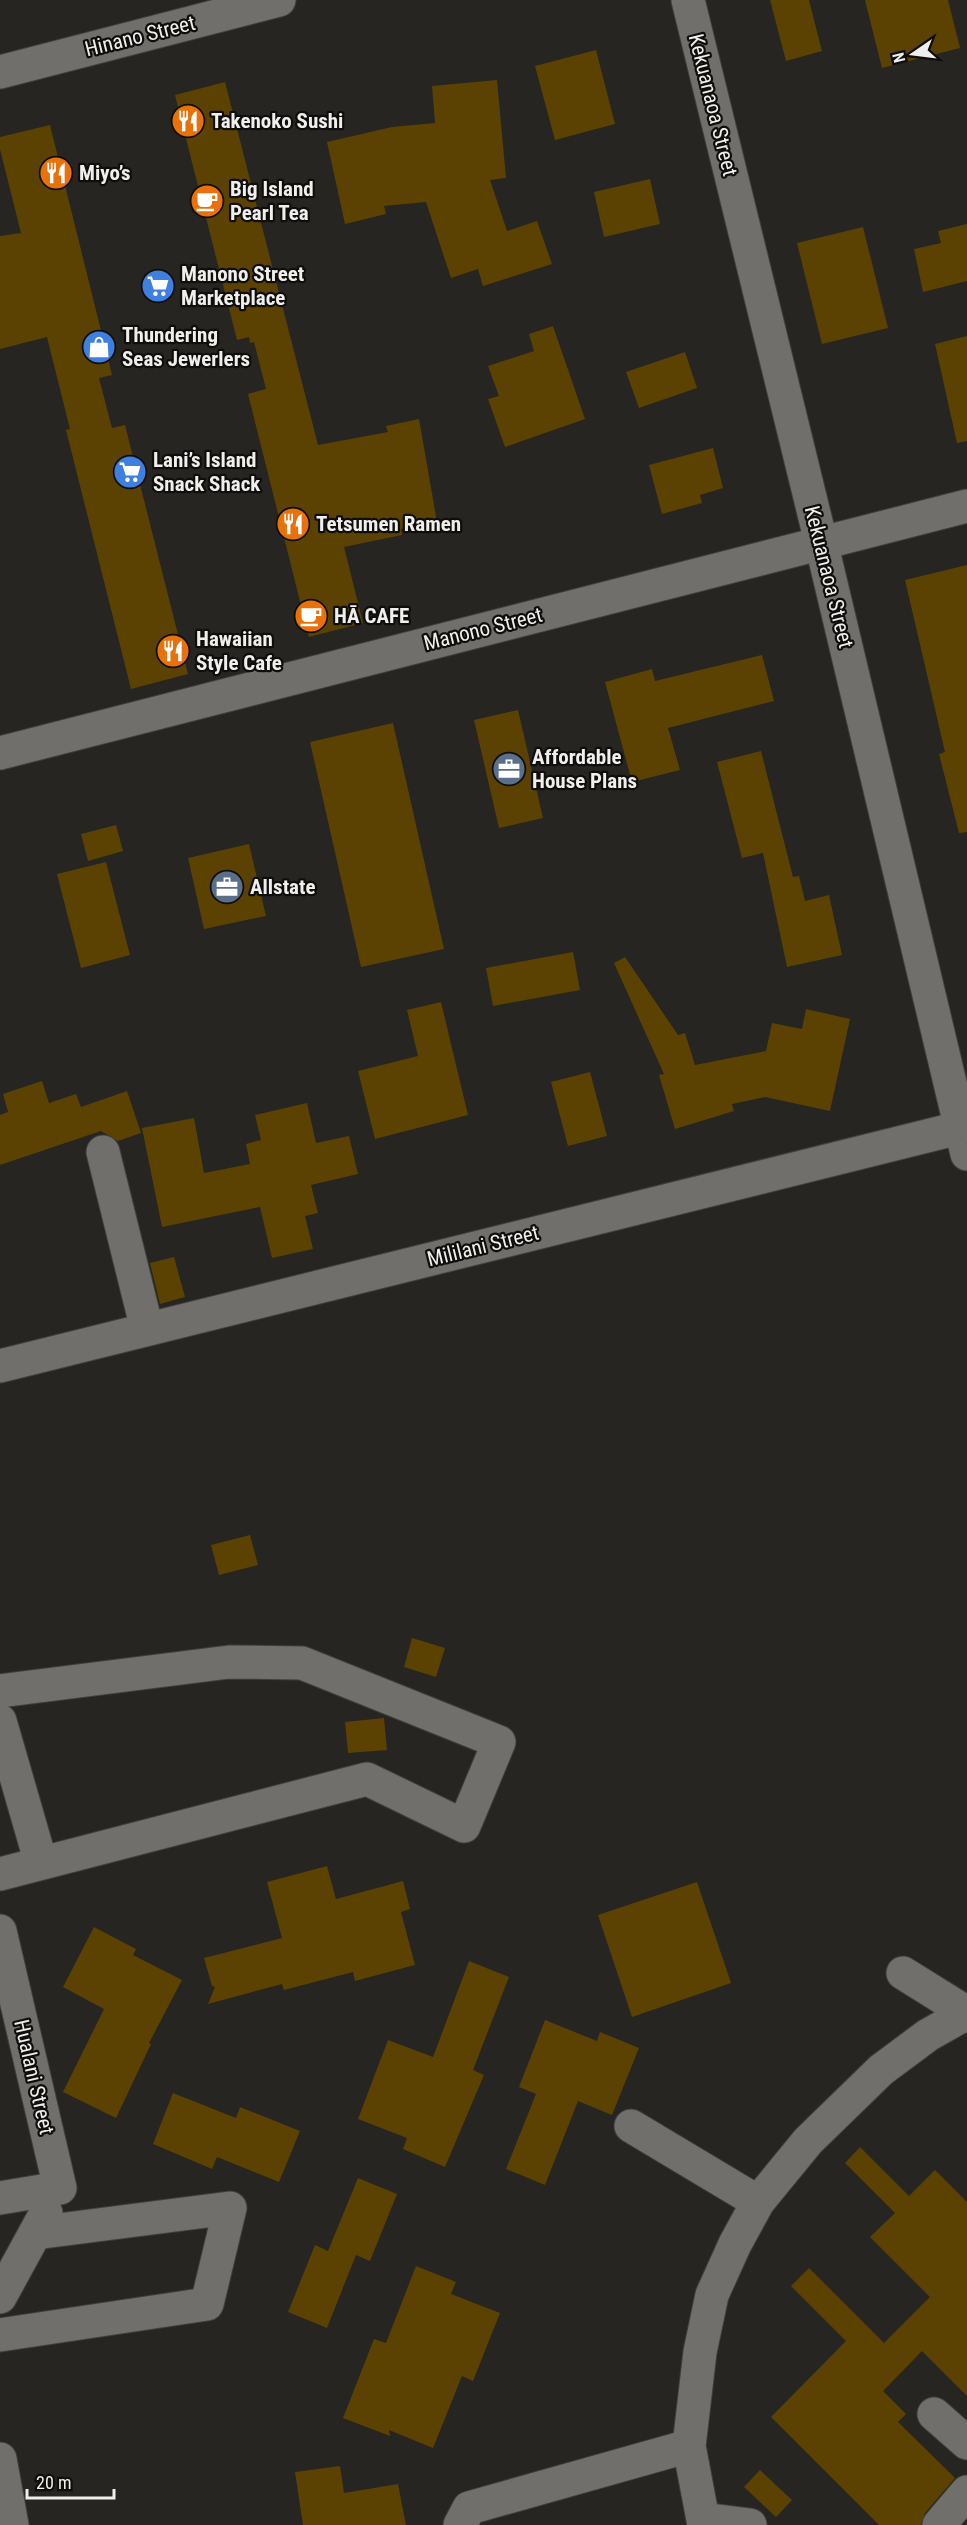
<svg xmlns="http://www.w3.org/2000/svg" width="967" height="2525" viewBox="0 0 967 2525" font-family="'Roboto Condensed',sans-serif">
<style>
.building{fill:#5b4203}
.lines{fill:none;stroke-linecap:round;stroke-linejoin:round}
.minor-casing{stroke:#42403d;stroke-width:35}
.minor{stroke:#716f6b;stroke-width:33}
.labels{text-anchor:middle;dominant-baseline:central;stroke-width:4.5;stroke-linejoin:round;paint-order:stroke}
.street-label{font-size:21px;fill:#f1efed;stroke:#0f0e0c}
.poi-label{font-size:21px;font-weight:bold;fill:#f1efed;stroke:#0f0e0c;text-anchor:start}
</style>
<rect width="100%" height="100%" fill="#272521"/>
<path class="building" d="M 770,0 L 809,0 L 822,51 L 786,61 Z
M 865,0 L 948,0 L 960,48 L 882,68 Z
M 596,50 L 615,124 L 555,140 L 535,66 Z
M 497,80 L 506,178 L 490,180 L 507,231 L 537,221 L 552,264 L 483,286 L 478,269 L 451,278 L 426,202 L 384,206 L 386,214 L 345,224 L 327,142 L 392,127 L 435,123 L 432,86 Z
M 225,82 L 318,445 L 388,432 L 386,426 L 419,419 L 437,522 L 401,529 L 402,535 L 344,547 L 363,623 L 309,637 L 248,394 L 266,389 L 254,342 L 250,343 L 249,337 L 237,340 L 175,95 Z
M 50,125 L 112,375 L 99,378 L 112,428 L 125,425 L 188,674 L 131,689 L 66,430 L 70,429 L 47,337 L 0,349 L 0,236 L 21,233 L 0,149 L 0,137 Z
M 650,179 L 660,224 L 604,237 L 594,192 Z
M 967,224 L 967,281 L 923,292 L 914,249 L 941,243 L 938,231 Z
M 863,227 L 888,328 L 822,344 L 797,243 Z
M 553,326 L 585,419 L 505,447 L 488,399 L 499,396 L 488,366 L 534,351 L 529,334 Z
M 967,336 L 967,441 L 957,443 L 935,344 Z
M 685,352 L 697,388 L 639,408 L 626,372 Z
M 713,448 L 723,488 L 700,495 L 702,503 L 662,514 L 649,465 Z
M 967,565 L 967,832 L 959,833 L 939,754 L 945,752 L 905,580 Z
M 762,655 L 774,701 L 668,728 L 680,770 L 632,782 L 605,682 L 652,669 L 655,681 Z
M 518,710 L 543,818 L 499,828 L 474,720 Z
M 393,723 L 444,949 L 361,967 L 310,742 Z
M 761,751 L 793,877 L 799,876 L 805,901 L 829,895 L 842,955 L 787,967 L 763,853 L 742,858 L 717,762 Z
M 116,825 L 123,851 L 88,861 L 81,834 Z
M 249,844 L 266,916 L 204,929 L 188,858 Z
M 106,862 L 130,955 L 81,968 L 57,874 Z
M 573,952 L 580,990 L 493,1006 L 486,968 Z
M 625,957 L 678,1035 L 685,1033 L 695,1065 L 766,1051 L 772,1023 L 802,1029 L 806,1009 L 850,1019 L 830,1111 L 765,1097 L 732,1104 L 734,1111 L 675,1129 L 659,1075 L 664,1074 L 614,963 Z
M 441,1002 L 468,1115 L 375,1139 L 358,1071 L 418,1056 L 407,1010 Z
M 590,1072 L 607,1136 L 568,1146 L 551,1082 Z
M 42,1081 L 49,1103 L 76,1094 L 81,1107 L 127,1091 L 141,1133 L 118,1141 L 101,1131 L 0,1165 L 0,1115 L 8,1112 L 3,1094 Z
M 307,1103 L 316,1143 L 349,1136 L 358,1174 L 311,1185 L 318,1213 L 305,1216 L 313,1249 L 272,1258 L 260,1207 L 162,1227 L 142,1128 L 194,1118 L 204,1173 L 250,1164 L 246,1144 L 261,1140 L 255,1115 Z
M 174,1257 L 185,1297 L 160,1304 L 150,1263 Z
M 250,1535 L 258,1565 L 219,1575 L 211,1545 Z
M 412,1638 L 445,1648 L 436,1677 L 404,1667 Z
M 384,1718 L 387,1750 L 348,1753 L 345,1722 Z
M 327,1866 L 336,1899 L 403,1881 L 410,1909 L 401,1912 L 415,1965 L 355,1981 L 353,1972 L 284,1990 L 282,1984 L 208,2004 L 215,1987 L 212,1986 L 204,1958 L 282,1938 L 267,1882 Z
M 697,1882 L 731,1983 L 632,2017 L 598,1915 Z
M 94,1927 L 136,1949 L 133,1955 L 182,1980 L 149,2043 L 151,2044 L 116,2118 L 63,2092 L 104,2009 L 63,1987 Z
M 469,1961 L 509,1977 L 473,2070 L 484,2075 L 445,2167 L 403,2149 L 407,2138 L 358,2119 L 388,2040 L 433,2057 Z
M 545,2020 L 597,2041 L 600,2032 L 639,2048 L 612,2115 L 578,2101 L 545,2185 L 506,2169 L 536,2094 L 519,2087 Z
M 173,2093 L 236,2118 L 240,2107 L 300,2131 L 279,2182 L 217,2157 L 212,2169 L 153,2144 Z
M 860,2147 L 909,2196 L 935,2170 L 967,2202 L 967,2396 L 922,2351 L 883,2391 L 906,2414 L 898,2422 L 955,2478 L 925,2513 L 921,2525 L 879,2525 L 771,2417 L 846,2341 L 791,2286 L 809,2268 L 884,2343 L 930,2297 L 870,2237 L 895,2213 L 845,2163 Z
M 358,2178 L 397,2194 L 370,2261 L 356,2255 L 327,2328 L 288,2312 L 315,2245 L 328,2251 Z
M 416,2266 L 456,2282 L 451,2294 L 500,2313 L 473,2381 L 462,2376 L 433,2448 L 389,2430 L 390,2436 L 343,2418 L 374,2339 L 386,2343 Z
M 340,2466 L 344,2493 L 398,2484 L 406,2525 L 303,2525 L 295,2472 Z
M 760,2470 L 792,2500 L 776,2517 L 744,2487 Z"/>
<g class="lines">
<defs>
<path id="minor" d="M 688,0 L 821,542 L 967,1154
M 0,72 L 279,0
M 0,753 L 967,506
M 103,1152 L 147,1329
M 0,1366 L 967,1126
M 0,1691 L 229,1662 L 302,1663 L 499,1742 L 464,1826 L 367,1779 L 0,1874
M 0,1721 L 41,1863
M 0,1931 L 60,2188
M 903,1973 L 967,2013
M 631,2126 L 758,2202
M 0,2198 L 60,2188
M 0,2297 L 46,2213
M 0,2335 L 207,2304 L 230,2208 L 35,2233
M 934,2414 L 967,2443
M 0,2459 L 12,2525
M 703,2519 L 750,2525
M 460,2525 L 469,2508 L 689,2446
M 704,2525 L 689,2446 L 700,2352 L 712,2295 L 735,2244 L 758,2202 L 808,2141 L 881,2070 L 928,2035 L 967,2013
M 939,2525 L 967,2492"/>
</defs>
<use href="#minor" class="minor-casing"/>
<use href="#minor" class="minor"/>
</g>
<defs>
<symbol id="restaurant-disc" viewBox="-11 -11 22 22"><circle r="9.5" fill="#e8710a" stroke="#0f0e0c"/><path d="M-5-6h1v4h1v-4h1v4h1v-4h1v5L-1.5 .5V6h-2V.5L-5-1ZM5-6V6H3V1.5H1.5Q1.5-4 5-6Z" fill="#fff"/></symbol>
<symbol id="cafe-disc" viewBox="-11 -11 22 22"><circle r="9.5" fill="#e8710a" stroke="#0f0e0c"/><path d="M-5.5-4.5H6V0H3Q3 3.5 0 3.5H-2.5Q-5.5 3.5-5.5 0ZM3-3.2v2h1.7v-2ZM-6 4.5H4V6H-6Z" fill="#fff"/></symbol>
<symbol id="supermarket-disc" viewBox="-11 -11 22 22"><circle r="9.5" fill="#3f7fe0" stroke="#0f0e0c"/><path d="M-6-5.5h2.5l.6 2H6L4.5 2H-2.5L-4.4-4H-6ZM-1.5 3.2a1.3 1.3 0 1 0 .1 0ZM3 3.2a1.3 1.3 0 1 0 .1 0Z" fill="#fff"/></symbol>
<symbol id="shop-disc" viewBox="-11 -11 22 22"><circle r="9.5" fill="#3f7fe0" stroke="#0f0e0c"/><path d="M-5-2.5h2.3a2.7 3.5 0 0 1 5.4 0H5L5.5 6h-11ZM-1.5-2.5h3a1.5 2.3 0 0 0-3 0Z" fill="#fff"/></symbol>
<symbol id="office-disc" viewBox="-11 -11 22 22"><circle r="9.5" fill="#5c6f8a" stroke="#0f0e0c"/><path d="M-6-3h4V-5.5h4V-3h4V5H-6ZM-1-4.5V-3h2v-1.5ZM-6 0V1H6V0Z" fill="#fff"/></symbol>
</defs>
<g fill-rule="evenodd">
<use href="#restaurant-disc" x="169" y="102" width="38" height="38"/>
<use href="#restaurant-disc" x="37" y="154" width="38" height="38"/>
<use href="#cafe-disc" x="188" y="182" width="38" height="38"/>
<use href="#supermarket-disc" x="139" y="267" width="38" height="38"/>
<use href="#shop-disc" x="80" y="328" width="38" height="38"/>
<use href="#supermarket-disc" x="111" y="453" width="38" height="38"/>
<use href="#restaurant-disc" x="274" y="505" width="38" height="38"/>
<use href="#cafe-disc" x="292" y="597" width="38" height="38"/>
<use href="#restaurant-disc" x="154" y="632" width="38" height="38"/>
<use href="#office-disc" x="490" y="750" width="38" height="38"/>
<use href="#office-disc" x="208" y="868" width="38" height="38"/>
</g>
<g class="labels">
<g class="street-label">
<text transform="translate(140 36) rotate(-14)">Hinano Street</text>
<text transform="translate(713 105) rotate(76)">Kekuanaoa Street</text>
<text transform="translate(829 577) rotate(76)">Kekuanaoa Street</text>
<text transform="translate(483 629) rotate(-14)">Manono Street</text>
<text transform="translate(483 1246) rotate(-14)">Mililani Street</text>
<text transform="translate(34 2077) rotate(77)">Hualani Street</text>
</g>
<g class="poi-label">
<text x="211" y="121">Takenoko Sushi</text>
<text x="79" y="173">Miyo’s</text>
<text x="230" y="189">Big Island<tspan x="230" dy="24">Pearl Tea</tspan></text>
<text x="181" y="274">Manono Street<tspan x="181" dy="24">Marketplace</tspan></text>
<text x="122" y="335">Thundering<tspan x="122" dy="24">Seas Jewerlers</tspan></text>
<text x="153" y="460">Lani’s Island<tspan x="153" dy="24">Snack Shack</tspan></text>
<text x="316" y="524">Tetsumen Ramen</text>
<text x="334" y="616">HĀ CAFE</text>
<text x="196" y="639">Hawaiian<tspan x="196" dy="24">Style Cafe</tspan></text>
<text x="532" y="757">Affordable<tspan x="532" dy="24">House Plans</tspan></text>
<text x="250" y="887">Allstate</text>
</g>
</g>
<g transform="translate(913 54) rotate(256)" stroke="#0f0e0c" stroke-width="4.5" paint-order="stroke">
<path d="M0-4.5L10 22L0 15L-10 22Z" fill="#f1efed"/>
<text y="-9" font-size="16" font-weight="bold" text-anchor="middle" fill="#f1efed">N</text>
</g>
<path d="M27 2489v9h87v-9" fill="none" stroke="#f1efed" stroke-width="3"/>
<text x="36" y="2489" font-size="18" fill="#f1efed" stroke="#0f0e0c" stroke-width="4.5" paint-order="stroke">20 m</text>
</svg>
